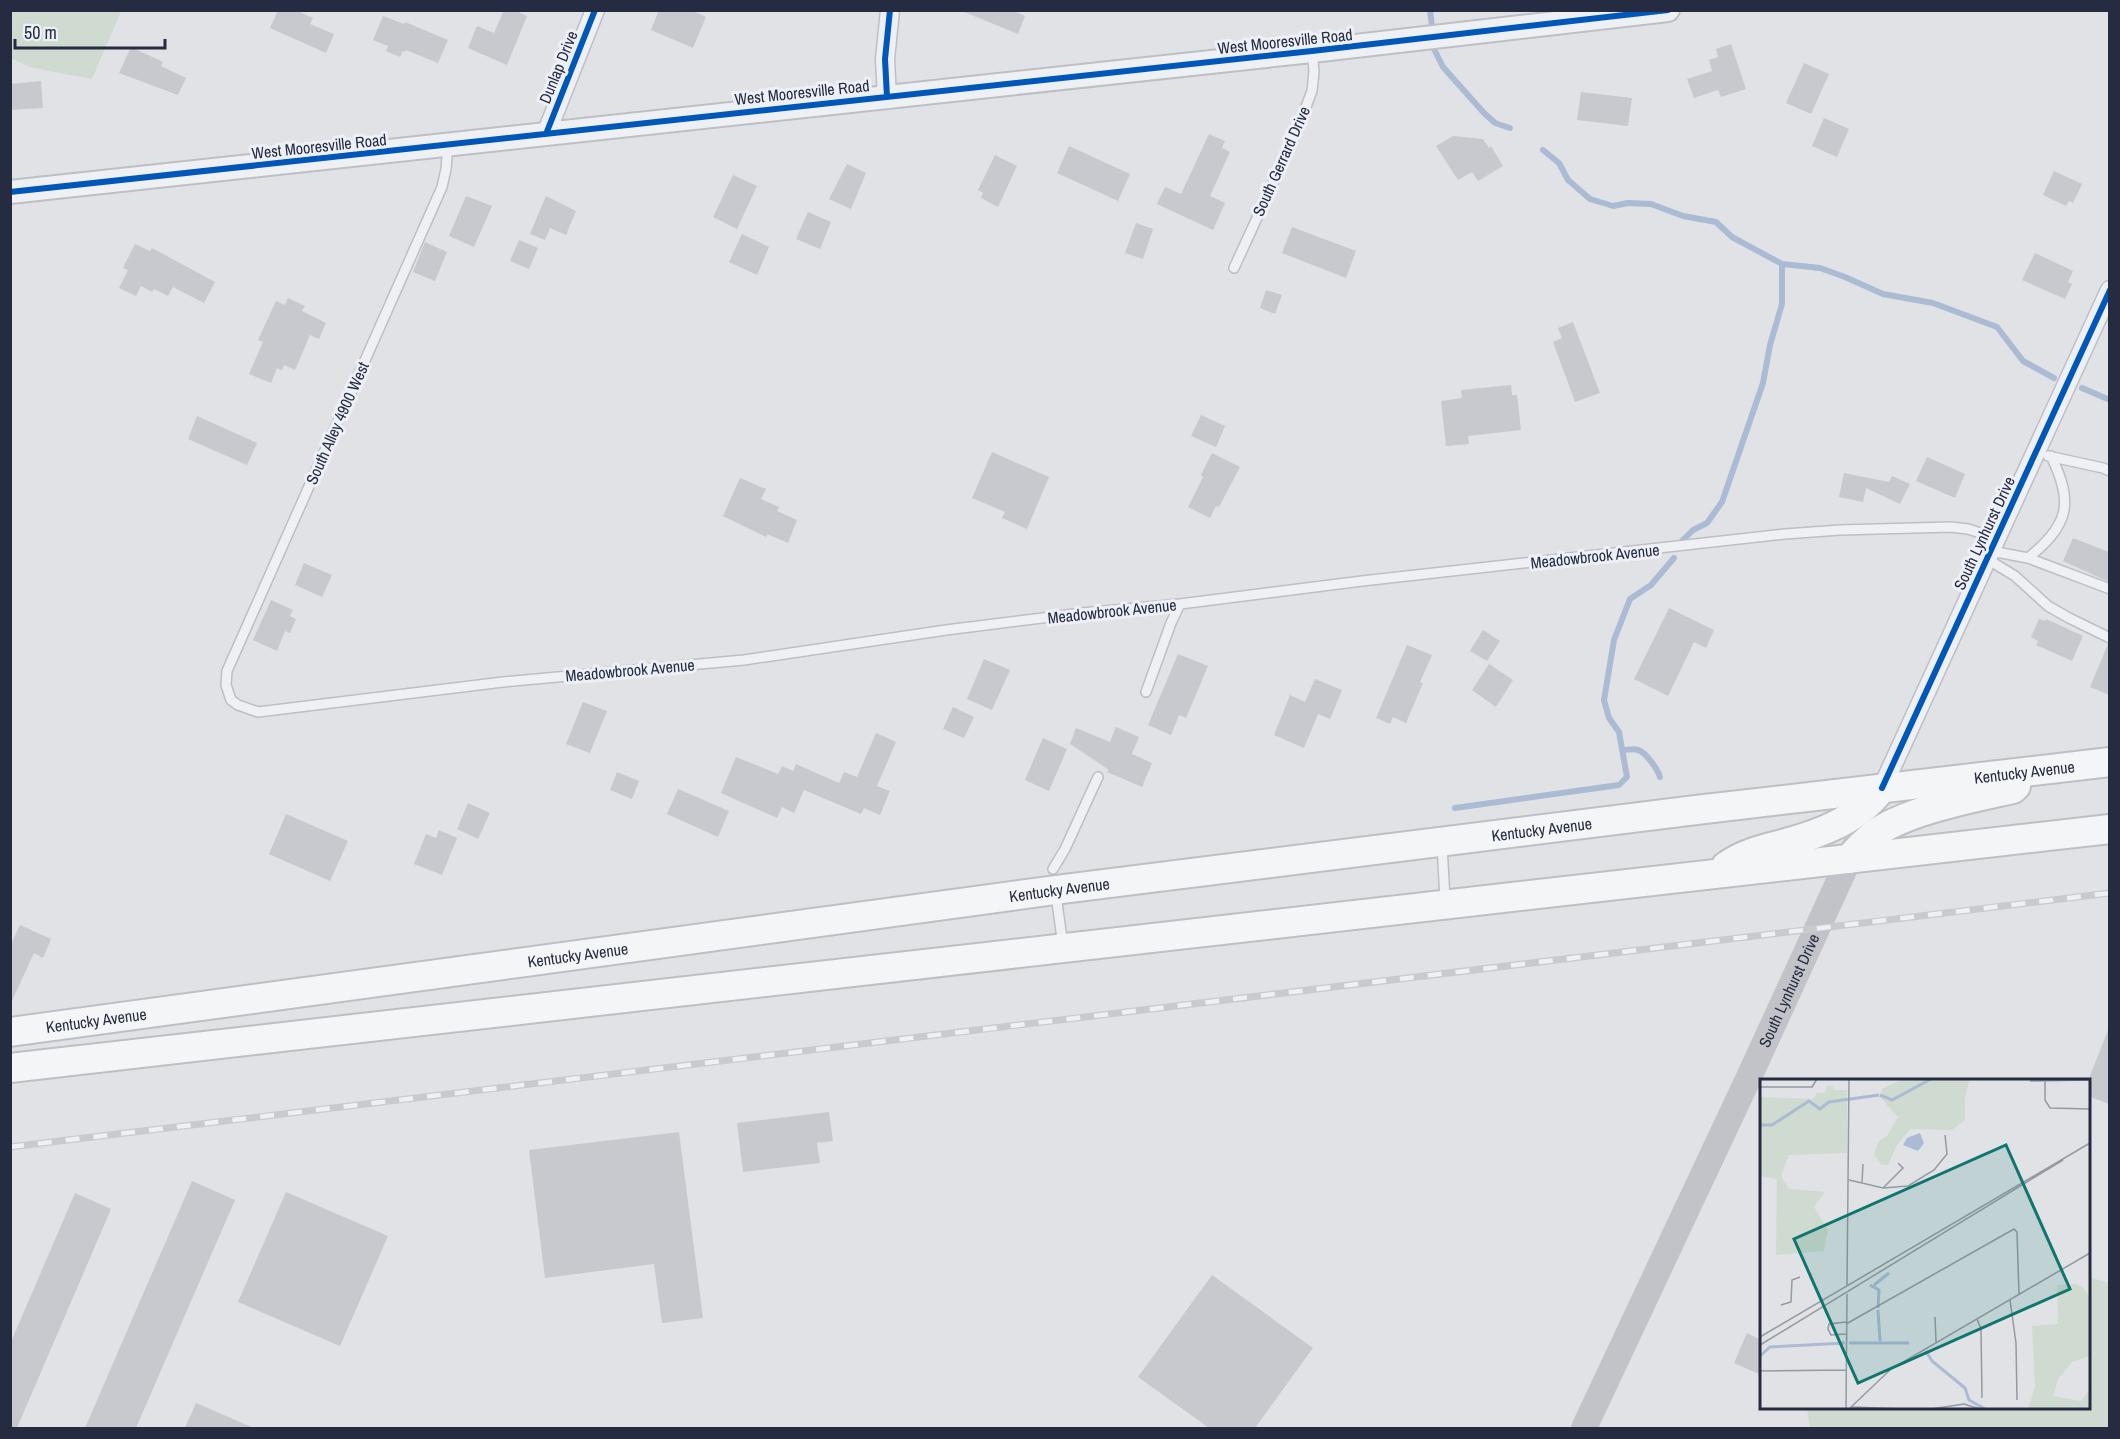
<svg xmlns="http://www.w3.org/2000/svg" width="2120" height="1439" viewBox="0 0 2120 1439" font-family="'Archivo Narrow',sans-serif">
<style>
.green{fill:#cfdad0}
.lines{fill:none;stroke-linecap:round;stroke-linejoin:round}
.stream{stroke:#abbbd4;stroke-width:6}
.building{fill:#c7c9ce}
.service-casing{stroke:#bdbfc4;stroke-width:12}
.minor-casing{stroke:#bdbfc4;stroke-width:21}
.tertiary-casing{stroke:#bdbfc4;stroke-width:26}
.primary-casing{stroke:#bcbfc4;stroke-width:32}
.service{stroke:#eff0f3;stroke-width:9}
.minor{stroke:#eff0f3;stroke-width:18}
.tertiary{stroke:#eff0f3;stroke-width:22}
.secondary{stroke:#c1c3c9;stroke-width:26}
.primary{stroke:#f4f5f6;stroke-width:28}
.rail-casing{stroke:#c8cace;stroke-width:7}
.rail{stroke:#edf0f6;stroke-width:4.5;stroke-dasharray:14;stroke-linecap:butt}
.cycleway-casing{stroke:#edf0f6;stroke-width:10}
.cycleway{stroke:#0057b8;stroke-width:6}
.labels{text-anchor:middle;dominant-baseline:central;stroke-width:6;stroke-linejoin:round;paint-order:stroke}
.street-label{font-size:16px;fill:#252c41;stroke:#edf0f6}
.inset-river{fill:none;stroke:#abbbd4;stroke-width:3}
.inset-road{fill:none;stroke:#9599a4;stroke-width:1.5}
.view{fill:#0f766e;fill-opacity:0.15;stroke:#0f766e;stroke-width:3}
.inset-edge{fill:none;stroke:#252c41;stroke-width:3}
</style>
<rect width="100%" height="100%" fill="#e0e2e6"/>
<path class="green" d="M 10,11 L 11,10 L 121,11 L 92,79 L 29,67 L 11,58 Z
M 2089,1277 L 2109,1283 L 2109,1428 L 1810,1428 L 1807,1408 L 2088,1408 Z"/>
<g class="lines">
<path class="stream" d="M 1430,10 L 1432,26
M 1434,49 L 1443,67 L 1484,113 L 1495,123 L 1510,128
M 1543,150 L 1559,163 L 1568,180 L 1590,199 L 1613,206 L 1628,203 L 1651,204 L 1683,216 L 1716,222 L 1732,237 L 1782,264 L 1820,268 L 1845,277 L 1883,294 L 1933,303 L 1997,327 L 2023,361 L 2054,378
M 2082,388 L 2110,400
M 1681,542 L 1693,530 L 1707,523 L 1722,502 L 1763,383 L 1770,345 L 1782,304 L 1782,264
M 1623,750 C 1627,750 1634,748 1638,750 C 1646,752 1658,770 1660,777
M 1455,808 L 1619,785 L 1627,777 L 1619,732 L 1609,718 L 1604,700 L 1614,640 L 1630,599 L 1651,585 L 1674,558"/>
</g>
<path class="building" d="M 278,10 L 295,10 L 313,18 L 310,24 L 334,34 L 326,53 L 270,28 Z
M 504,10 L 514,10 L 527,16 L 507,65 L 468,48 L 477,26 L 494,33 Z
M 659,10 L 691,10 L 706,17 L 693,48 L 651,30 Z
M 1012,10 L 1025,16 L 1018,34 L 962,11 Z
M 383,16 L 404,24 L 405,22 L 448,40 L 438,63 L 406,50 L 405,52 L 403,51 L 400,57 L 386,51 L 388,46 L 373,40 Z
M 1731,44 L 1746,89 L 1721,97 L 1718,90 L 1694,98 L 1687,79 L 1712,71 L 1709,60 L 1718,57 L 1716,49 Z
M 131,47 L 163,62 L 161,66 L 186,78 L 178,95 L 119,73 Z
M 1804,63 L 1829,74 L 1811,114 L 1786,103 Z
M 41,81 L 43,108 L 10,110 L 10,84 Z
M 1581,92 L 1632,98 L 1628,126 L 1577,120 Z
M 1824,118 L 1849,129 L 1837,157 L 1812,146 Z
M 1209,134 L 1225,141 L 1222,148 L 1230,152 L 1210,196 L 1225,203 L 1213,230 L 1157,204 L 1165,187 L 1181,194 Z
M 1453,136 L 1483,139 L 1489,148 L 1491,146 L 1503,166 L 1478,181 L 1472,172 L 1458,180 L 1436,146 Z
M 1069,146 L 1130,174 L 1118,201 L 1057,173 Z
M 995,155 L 1017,166 L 998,207 L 981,198 L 983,193 L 978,190 Z
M 847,164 L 866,173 L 851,209 L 829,199 Z
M 2054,171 L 2082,184 L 2073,203 L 2069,201 L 2066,206 L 2043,195 Z
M 733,175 L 757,186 L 737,229 L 713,217 Z
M 466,196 L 492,206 L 474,247 L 449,236 Z
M 546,196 L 576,211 L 566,235 L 550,228 L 545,240 L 530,234 Z
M 808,212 L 831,222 L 820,249 L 796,239 Z
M 1136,223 L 1153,229 L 1143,259 L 1125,253 Z
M 1292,227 L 1356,251 L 1346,278 L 1282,253 Z
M 742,234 L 769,247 L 757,275 L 729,262 Z
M 519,240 L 538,248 L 529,269 L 510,261 Z
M 425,242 L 447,252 L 435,281 L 413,272 Z
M 135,244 L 150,251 L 152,248 L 215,282 L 204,303 L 173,287 L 168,296 L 154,289 L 152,292 L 141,286 L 136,296 L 119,288 L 128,270 L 123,268 Z
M 2035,253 L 2073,271 L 2068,282 L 2072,284 L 2065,299 L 2022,280 Z
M 1266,290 L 1282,295 L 1275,314 L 1260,308 Z
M 288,298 L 305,306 L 302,311 L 326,323 L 319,339 L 310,335 L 295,370 L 284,365 L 282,370 L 277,368 L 271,383 L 249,374 L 263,342 L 258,340 L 276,301 L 285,305 Z
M 1573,322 L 1600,393 L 1575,402 L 1553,342 L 1562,338 L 1558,328 Z
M 1511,385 L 1512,395 L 1517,395 L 1521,430 L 1468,436 L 1469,444 L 1446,446 L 1441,401 L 1462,398 L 1461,390 Z
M 1201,415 L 1225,426 L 1216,447 L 1191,436 Z
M 197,416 L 257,443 L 247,465 L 188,439 Z
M 992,452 L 1049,477 L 1027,529 L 1002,518 L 1005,512 L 972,498 Z
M 1212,453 L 1240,467 L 1219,507 L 1216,506 L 1210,518 L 1188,507 L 1203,477 L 1201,475 Z
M 1927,457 L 1965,474 L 1955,498 L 1916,481 Z
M 1844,473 L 1889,482 L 1892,476 L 1910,484 L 1900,504 L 1866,488 L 1863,502 L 1839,497 Z
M 740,478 L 766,489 L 761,499 L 779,507 L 777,511 L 797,520 L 788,543 L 767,534 L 766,537 L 723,516 Z
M 2073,538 L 2109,552 L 2109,582 L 2063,561 Z
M 304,563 L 332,575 L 322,597 L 295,585 Z
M 271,600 L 293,610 L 290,616 L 296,619 L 290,633 L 285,631 L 277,651 L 253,640 Z
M 1669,608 L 1714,630 L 1706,648 L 1694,642 L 1668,696 L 1634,679 Z
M 2039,619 L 2045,621 L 2046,619 L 2083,636 L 2072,661 L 2036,645 L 2038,641 L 2031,637 Z
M 1483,630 L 1500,641 L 1487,661 L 1470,651 Z
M 2108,644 L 2109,645 L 2109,695 L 2090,687 Z
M 1407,645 L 1432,655 L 1420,682 L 1423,683 L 1406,723 L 1393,717 L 1390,724 L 1376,718 Z
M 1178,654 L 1208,666 L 1186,718 L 1179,715 L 1171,735 L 1148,725 Z
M 984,659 L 1010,670 L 992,710 L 967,699 Z
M 1489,664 L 1513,680 L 1496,707 L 1472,690 Z
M 1315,679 L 1342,690 L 1330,719 L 1318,714 L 1304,748 L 1274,735 L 1290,695 L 1305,702 Z
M 583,702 L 607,711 L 590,753 L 566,744 Z
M 953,707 L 974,717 L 964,738 L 943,729 Z
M 1116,727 L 1139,737 L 1132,754 L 1152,763 L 1142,787 L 1107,772 L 1109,770 L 1070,744 L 1076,728 L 1110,742 Z
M 876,733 L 896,742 L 877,786 L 890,791 L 880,815 L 864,808 L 861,814 L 804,790 L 794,813 L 782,807 L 777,818 L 721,793 L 736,757 L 778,774 L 782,766 L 793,771 L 796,764 L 839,783 L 844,772 L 857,777 Z
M 1043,738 L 1067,749 L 1049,791 L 1025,780 Z
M 617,772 L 639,781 L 632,799 L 610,790 Z
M 678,789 L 729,811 L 718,837 L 667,814 Z
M 468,803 L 490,813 L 478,839 L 457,829 Z
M 286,814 L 348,841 L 330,881 L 269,854 Z
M 439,830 L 457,838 L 442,875 L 414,864 L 426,834 L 436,838 Z
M 20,925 L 51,939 L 43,958 L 34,953 L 10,1005 L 10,946 Z
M 2108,1030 L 2109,1030 L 2109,1104 L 2088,1096 L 2088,1081 Z
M 829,1112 L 833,1141 L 817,1143 L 820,1163 L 743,1172 L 737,1123 Z
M 679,1132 L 703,1318 L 662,1323 L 654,1264 L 545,1278 L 529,1150 Z
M 192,1181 L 235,1200 L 136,1428 L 85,1428 Z
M 286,1192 L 388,1236 L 340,1346 L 238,1302 Z
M 75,1193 L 111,1209 L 17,1428 L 10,1428 L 10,1344 Z
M 1212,1275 L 1313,1348 L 1255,1428 L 1209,1428 L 1138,1377 Z
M 1747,1333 L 1761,1340 L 1761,1375 L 1734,1363 Z
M 196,1403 L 254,1428 L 185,1428 Z"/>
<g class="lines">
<defs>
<path id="service" d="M 448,145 L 446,169 L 442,187 L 227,671 L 226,685 L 231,700 L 238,705 L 258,712 L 503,682 L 744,660 L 946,630 L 1082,613 L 1180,604 L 1362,581 L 1785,534 L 1840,530 L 1951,527 L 1968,529 L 1996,538
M 1234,268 L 1296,133 L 1312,91 L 1314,71 L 1312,51
M 2048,456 L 2103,468 L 2110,471
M 1991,551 L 2028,558 L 2110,589
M 2028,558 C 2069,525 2074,503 2051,456
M 1987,559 L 2015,576 L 2048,606 L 2069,618 L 2110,638
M 1146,692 L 1171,623 L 1180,604
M 1442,845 L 1445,900
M 1053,869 L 1065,849 L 1098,777
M 1056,895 L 1063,946"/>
<path id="minor" d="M 887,97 L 885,59 L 890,10
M 546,134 L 595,10
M 1882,788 L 2110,290"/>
<path id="tertiary" d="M 10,192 L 1312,51 L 1668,10"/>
<g id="primary">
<path d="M 1849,859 C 1856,851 1863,843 1872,836 C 1903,811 1974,798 2013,789 L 2016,786"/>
<path d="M 1726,866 C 1743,854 1762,849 1782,844 C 1820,834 1858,820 1882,788"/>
<path id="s2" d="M 10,1032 L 1055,890 L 1696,810 L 2110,762"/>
<path d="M 10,1068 L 2110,829"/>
</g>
</defs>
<use href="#service" class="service-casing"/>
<use href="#minor" class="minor-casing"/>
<use href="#tertiary" class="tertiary-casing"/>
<use href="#primary" class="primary-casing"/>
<use href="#service" class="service"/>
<use href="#minor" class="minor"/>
<use href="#tertiary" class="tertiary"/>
<path class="secondary" id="s1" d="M 1584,1428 L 1749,1077 L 1856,844"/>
<use href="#primary" class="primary"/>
<defs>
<path id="rail" d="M 10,1147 L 2110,893"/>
</defs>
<use href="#rail" class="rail-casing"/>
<use href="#rail" class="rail"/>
<defs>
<path id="cycleway" d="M 887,97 L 885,59 L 890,10
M 546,134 L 595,10
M 10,192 L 1312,51 L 1668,10
M 1882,788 L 2110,290"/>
</defs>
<use href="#cycleway" class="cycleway-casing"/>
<use href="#cycleway" class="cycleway"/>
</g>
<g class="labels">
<g class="street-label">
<text transform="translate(1285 41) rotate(-6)">West Mooresville Road</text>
<text transform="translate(558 67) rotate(-68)">Dunlap Drive</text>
<text transform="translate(802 92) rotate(-6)">West Mooresville Road</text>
<text transform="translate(319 146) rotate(-6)">West Mooresville Road</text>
<text transform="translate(1281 161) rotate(-66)">South Gerrard Drive</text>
<text transform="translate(337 423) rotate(-66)">South Alley 4900 West</text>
<text transform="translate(1984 533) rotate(-65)">South Lynhurst Drive</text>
<text transform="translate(1595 556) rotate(-6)">Meadowbrook Avenue</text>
<text transform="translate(1112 611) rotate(-6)">Meadowbrook Avenue</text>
<text transform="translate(630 670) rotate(-5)">Meadowbrook Avenue</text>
<text stroke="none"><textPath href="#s2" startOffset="2031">Kentucky Avenue</textPath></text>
<text stroke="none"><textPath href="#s2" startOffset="1545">Kentucky Avenue</textPath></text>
<text stroke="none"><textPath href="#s2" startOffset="1059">Kentucky Avenue</textPath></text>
<text stroke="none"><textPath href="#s2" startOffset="573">Kentucky Avenue</textPath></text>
<text stroke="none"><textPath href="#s1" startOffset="483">South Lynhurst Drive</textPath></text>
<text stroke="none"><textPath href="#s2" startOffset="87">Kentucky Avenue</textPath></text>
</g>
</g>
<g transform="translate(1760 1079)">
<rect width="330" height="330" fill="#e0e2e6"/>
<path d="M 143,0 L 214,0 L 209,3 L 205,18 L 205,41 L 192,51 L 150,50 L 137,66 L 128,86 L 121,85 L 114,75 L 119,62 L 127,57 L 138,38 L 121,19 L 122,10 ZM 67,7 L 73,7 L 73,11 L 87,11 L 87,74 L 29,76 L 21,97 L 29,110 L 65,113 L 54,128 L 68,151 L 64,172 L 16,176 L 17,100 L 0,97 L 0,18 L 53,20 L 57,14 L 65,14 ZM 316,205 L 323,208 L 330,219 L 330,277 L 312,283 L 298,300 L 293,317 L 321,322 L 330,310 L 330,330 L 268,330 L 275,308 L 272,247 L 298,245 L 297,206 Z" fill="#cfdad0"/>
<path d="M 160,54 L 164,64 L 158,72 L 143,66 L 147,59 Z" fill="#abbbd4"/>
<path class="inset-river" d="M 120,16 L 132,21 L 171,0M 0,46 L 12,46 L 49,22 L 60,30 L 69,23 L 119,16M 110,206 L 119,211 L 118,229M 114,206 L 129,194M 118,231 L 120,262M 89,264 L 149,264M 166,272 L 172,282 L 205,309 L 209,321 L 225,330M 0,277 L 10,268 L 85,264"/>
<path class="inset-road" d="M 285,0 L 285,21 L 290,29 L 330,30M 270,2 L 330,1M 0,8 L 52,8 L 57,0M 89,101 L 123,109 L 143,89 L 138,84M 102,103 L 103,85M 123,109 L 148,107 L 174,91 L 187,75 L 185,56M 87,206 L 89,0M 250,221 L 256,264 L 257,321M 21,226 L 31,223 L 32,201 L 40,198M 175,238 L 176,263M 217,240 L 221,250 L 222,319M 86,245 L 254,150 L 257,153 L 259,215M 86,255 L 71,256 L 68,250 L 69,245 L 86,243M 0,258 L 330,64M 0,266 L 303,81M 0,292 L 86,291M 92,328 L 144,330M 86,330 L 87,215M 89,330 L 131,290 L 330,174M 171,330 L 204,325 L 220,330"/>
<path class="view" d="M 246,66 L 310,210 L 98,304 L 34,160 Z"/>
<rect width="330" height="330" class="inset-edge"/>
</g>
<rect width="2120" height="1439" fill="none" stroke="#252c41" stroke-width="24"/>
<path d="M15 39v9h150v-9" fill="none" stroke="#252c41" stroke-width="3"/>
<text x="24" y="39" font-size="18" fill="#252c41" stroke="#edf0f6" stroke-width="4.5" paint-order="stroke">50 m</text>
</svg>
